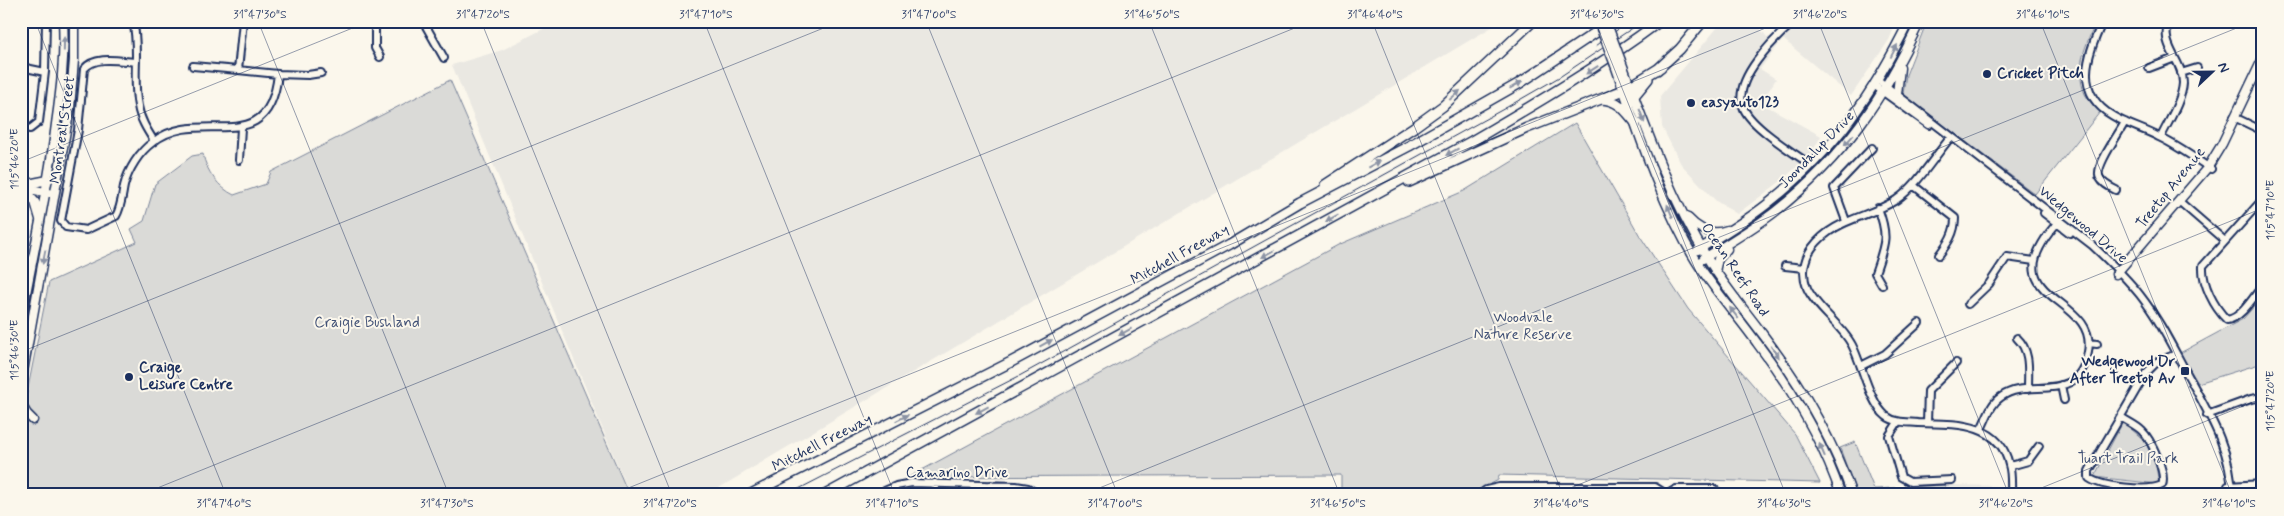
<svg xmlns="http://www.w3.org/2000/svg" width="2284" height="516" viewBox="0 0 2284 516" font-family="Mynerve,sans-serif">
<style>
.built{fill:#eae8e2}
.green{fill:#dadad7;stroke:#7a849a}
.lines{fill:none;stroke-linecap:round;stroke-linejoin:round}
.minor-casing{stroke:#1b2f5e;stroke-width:10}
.major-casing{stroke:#1b2f5e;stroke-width:11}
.highway-casing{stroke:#1b2f5e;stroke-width:12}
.minor{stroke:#fbf7ec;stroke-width:6}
.major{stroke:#fbf7ec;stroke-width:8}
.highway{stroke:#fbf7ec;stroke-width:9}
.rail{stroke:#1b2f5e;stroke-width:1}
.major-bridge-casing{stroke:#1b2f5e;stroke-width:11;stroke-linecap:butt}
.major-bridge{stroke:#fbf7ec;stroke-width:8}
.oneway{fill:#8b93a5}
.ticks{fill:none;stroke:#1b2f5e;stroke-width:1;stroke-opacity:0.45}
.poi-dot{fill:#1b2f5e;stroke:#fbf7ec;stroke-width:2}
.labels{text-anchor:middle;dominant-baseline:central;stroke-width:4;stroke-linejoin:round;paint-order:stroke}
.poi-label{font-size:15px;font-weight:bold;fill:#1b2f5e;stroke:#fbf7ec;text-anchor:start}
.street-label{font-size:15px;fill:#1b2f5e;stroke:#fbf7ec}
.park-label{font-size:15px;fill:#415176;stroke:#fbf7ec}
.neatline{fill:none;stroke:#1b2f5e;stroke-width:2}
.ticks-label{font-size:12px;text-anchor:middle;fill:#1b2f5e}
</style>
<rect width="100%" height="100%" fill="#fbf7ec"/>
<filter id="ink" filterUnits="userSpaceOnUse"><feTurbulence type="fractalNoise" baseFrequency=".02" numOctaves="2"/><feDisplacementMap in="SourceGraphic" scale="10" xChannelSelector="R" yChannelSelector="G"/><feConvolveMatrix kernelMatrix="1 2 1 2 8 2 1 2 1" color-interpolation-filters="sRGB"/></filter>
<g filter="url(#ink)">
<path class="built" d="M 559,21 L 1494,21 L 1497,24 L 707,495 L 630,495 L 452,65 L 502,50 Z
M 1723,21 L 1754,21 L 1767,37 L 1783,39 L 1803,21 L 1897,21 L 1889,40 L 1851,96 L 1783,39 L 1760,69 L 1776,79 L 1761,103 L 1821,136 L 1811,154 L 1781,181 L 1737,214 L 1716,201 L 1681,164 L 1662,127 L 1660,96 Z
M 1945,485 L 2005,486 L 2005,495 L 1946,495 Z"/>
<path class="green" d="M 1927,21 L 2097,21 C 2086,43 2074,69 2085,94 C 2088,100 2095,107 2100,112 L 2035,194 L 1903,94 L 1906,75 Z
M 450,80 L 629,495 L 21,495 L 21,423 L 49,282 L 137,242 L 131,229 L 144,221 L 155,184 L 192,156 L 203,154 C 206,171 219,188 234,195 L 266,184 L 271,172 Z
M 1575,123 L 1640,236 L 1688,309 L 1795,434 L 1820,483 L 1499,475 L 1498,480 L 1472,495 L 1341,495 L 1341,475 L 909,477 L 1338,245 L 1464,191 Z
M 2263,296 L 2263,366 L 2256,365 L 2198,383 L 2180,353 L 2243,319 Z
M 2123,422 L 2145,441 L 2156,466 L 2159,484 L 2094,477 Z
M 1855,442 L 1874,489 L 1945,485 L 1946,495 L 1857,495 L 1840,448 Z"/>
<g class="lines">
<defs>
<path id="minor" d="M 133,21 C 140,49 132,78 138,106 C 140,119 147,130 154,141
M 350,21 L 375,23 L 404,21
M 423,21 L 444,58
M 1795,21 C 1776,37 1730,81 1744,109 C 1753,128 1794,153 1811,165
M 2103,21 C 2087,54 2073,93 2113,116 C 2128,125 2144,129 2159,137 C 2176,145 2195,158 2211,169
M 375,23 L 375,48 L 380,57
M 136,62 C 120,61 95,55 84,69 L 78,130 L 61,221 L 66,227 L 86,230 L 116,216 C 121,208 122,196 124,186 C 128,170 139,152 153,142 C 201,104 268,163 278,74 L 238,70 L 243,21
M 193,66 L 238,70
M 21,67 L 45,72
M 2149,68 L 2175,58
M 2181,73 L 2197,68
M 278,74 L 308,75 L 321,73
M 1878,80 L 2092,245 C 2109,261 2125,276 2140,295 C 2158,318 2171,344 2185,370 C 2206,409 2232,449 2232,495
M 1875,86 L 1929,125
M 2234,117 L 2263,131
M 21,127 L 30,129 L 39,122 L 45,72 L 46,21
M 1951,137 C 1933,158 1918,185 1896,200 C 1868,218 1833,219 1812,248 C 1803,260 1802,275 1807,288 C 1816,308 1841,324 1852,345 C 1862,364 1869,402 1886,416 C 1895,423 1907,422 1918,423 C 1953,424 2000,421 2009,465 C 2012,474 2011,485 2011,495
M 2161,137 C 2168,122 2182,101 2183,83 C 2183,60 2159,46 2169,21
M 239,160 L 241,128
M 1913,185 L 1955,218 C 1955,233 1948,243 1939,255
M 2116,190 C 2110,187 2103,184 2100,178 C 2093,168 2119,134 2125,122
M 2263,199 L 2203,266 C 2202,284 2214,307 2227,320 C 2242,318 2254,296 2263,285
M 2180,202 L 2225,241
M 1878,208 C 1889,237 1885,244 1875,273 L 1882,285
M 2044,213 L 2070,233
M 1846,221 L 1834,188 L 1872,148
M 1785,266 L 1804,268
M 1968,304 L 1989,284 L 2007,257 L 2034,261
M 2017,338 C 2031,351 2028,371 2028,389
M 2089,343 L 2097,344
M 1861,366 L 1885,354 L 1919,323
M 2061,385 L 2064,400
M 2207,415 L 2251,399 L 2263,397
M 2121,417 C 2128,422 2136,425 2142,431 C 2151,439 2167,474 2162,485 C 2149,492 2101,487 2089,478 L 2089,471 L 2146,373 L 2157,362 L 2176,354
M 1898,422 L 1889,436 L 1901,477 L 1910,482 L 1952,480
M 1927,423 L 1928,391 L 1956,363
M 1981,429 C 1987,418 1990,404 2001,397 C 2029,376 2078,407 2088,352 C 2099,293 1986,302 2059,221
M 2010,466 L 2028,461 L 2039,446
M 935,483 L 935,495
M 991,485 L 992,495
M 2228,486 L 2263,484
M 875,495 L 896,486 L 912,483 L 1016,486 L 1028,488 L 1039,495
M 1479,495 L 1486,490 L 1499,487 L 1655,487 L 1666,494
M 1666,495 L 1676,489 L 1714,489 L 1722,495"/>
<path id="major" d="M 1621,61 C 1646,129 1670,197 1708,259 C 1724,286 1745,310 1764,336 C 1801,385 1832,437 1852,495
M 1615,65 C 1638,131 1659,200 1696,261 C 1714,290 1737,315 1757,343 C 1792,389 1822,439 1841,495
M 1897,94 L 1900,68
M 23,185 L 48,180
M 21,187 L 49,193
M 27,193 L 35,202 L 40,219
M 1688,218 C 1698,229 1712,236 1727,230
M 1698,250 C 1723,234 1748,220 1771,201 C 1835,150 1873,94 1909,21
M 1703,259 C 1728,243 1753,229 1776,211 C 1844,157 1884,98 1920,21
M 1715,271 L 1718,259 L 1727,249
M 2116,274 L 2208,167 L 2222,144 L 2263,58
M 21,320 C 33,254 48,190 56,124 C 61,89 65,56 63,21
M 21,383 L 70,108 L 74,60 L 74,21
M 21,404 L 27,414 L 33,420"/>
<path id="highway" d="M 1657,70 L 1680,49 L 1703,21
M 1634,96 L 1648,79
M 1601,99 C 1619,100 1625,110 1636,123
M 1409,182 L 1527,128 L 1624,90 L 1661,67
M 1325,185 L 1414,127 L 1443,106 L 1533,21
M 749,495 L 1011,362 L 1229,245 L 1300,203 L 1409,146 L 1520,83 L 1613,21
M 825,495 L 1472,141 C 1537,103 1600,66 1660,21"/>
</defs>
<use href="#minor" class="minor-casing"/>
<use href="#major" class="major-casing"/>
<use href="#highway" class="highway-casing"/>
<use href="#minor" class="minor"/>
<use href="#major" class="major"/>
<use href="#highway" class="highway"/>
<path class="rail" d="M 1596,46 L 1629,21
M 787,495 L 1021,375 L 1509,106 L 1561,76 L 1643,21"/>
<defs>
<path id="major-bridge" d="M 1598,21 L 1615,65
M 1606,21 L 1621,61"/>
</defs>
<use href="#major-bridge" class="major-bridge-casing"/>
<use href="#major-bridge" class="major-bridge"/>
</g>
<defs><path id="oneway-solid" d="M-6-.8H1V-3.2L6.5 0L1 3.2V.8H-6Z" transform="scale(1.25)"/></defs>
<g class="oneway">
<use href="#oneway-solid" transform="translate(64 44) rotate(-89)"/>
<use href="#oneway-solid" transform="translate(1894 51) rotate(-62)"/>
<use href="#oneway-solid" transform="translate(1592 70) rotate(147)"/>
<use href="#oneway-solid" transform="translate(1516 85) rotate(-30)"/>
<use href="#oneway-solid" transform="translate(1455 95) rotate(-41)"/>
<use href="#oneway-solid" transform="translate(1642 116) rotate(70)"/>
<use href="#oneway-solid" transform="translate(1849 140) rotate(132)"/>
<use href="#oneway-solid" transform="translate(1452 152) rotate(151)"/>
<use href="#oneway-solid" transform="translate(1374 164) rotate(-28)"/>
<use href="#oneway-solid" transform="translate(1670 211) rotate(-113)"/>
<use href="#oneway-solid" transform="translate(1332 218) rotate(151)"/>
<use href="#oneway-solid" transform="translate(1268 254) rotate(151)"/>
<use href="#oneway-solid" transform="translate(44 257) rotate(101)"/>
<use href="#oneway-solid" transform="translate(1734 313) rotate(-128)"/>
<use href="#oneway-solid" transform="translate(1125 332) rotate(151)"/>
<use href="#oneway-solid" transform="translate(1046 343) rotate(-28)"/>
<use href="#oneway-solid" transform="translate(1775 352) rotate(55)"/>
<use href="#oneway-solid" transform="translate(982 410) rotate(152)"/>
<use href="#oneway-solid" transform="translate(902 418) rotate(-27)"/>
<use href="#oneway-solid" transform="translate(1822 450) rotate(-113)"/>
</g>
</g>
<path class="ticks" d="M 35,21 L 226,495M 258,21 L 449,495M 481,21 L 672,495M 704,21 L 895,495M 926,21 L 1118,495M 1149,21 L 1340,495M 1372,21 L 1563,495M 1595,21 L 1786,495M 1818,21 L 2009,495M 2040,21 L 2232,495M 21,162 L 370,21M 21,352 L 841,21M 140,495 L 1312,21M 611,495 L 1783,21M 1082,495 L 2254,21M 1553,495 L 2263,208M 2024,495 L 2263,398"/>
<g class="poi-dot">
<circle cx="1987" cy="74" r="5"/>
<circle cx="1691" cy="103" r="5"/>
<rect x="2180" y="366" width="10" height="10" rx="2.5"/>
<circle cx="129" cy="377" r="5"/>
</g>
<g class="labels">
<g class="poi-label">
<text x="1997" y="74">Cricket Pitch</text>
<text x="1701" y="103">easyauto123</text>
<text x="2175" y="362" text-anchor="end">Wedgewood Dr<tspan x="2175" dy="17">After Treetop Av</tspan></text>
<text x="139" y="368">Craige<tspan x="139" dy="17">Leisure Centre</tspan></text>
</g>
<g class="street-label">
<text transform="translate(63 130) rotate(-82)">Montreal Street</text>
<text transform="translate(1817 150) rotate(-46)">Joondalup Drive</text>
<text transform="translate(2171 188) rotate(-51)">Treetop Avenue</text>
<text transform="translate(2083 225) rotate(40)">Wedgewood Drive</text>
<text transform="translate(1180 255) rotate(-29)">Mitchell Freeway</text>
<text transform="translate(1735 270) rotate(56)">Ocean Reef Road</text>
<text transform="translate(822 443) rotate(-27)">Mitchell Freeway</text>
<text x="957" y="473">Camarino Drive</text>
</g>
<g class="park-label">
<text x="1523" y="318">Woodvale<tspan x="1523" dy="17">Nature Reserve</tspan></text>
<text x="367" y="323">Craigie Bushland</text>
<text x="2128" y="459">Tuart Trail Park</text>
</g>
</g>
<rect width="2284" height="516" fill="none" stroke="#fbf7ec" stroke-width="55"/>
<g transform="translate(2212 72) rotate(68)" stroke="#fbf7ec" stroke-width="4" paint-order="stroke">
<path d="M0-4L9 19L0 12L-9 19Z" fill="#1b2f5e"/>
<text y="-8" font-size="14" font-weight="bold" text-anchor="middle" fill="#1b2f5e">N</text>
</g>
<rect x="28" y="28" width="2228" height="460" class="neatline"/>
<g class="ticks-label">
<text x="260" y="18">31°47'30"S</text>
<text x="483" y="18">31°47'20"S</text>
<text x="706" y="18">31°47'10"S</text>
<text x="929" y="18">31°47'00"S</text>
<text x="1152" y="18">31°46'50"S</text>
<text x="1375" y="18">31°46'40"S</text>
<text x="1597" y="18">31°46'30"S</text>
<text x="1820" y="18">31°46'20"S</text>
<text x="2043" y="18">31°46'10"S</text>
<text transform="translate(14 159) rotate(-90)" y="4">115°46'20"E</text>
<text transform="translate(2270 210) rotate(-90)" y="4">115°47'10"E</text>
<text transform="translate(14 350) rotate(-90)" y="4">115°46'30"E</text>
<text transform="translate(2270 401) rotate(-90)" y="4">115°47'20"E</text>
<text x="224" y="507">31°47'40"S</text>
<text x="447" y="507">31°47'30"S</text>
<text x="670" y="507">31°47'20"S</text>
<text x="892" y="507">31°47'10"S</text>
<text x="1115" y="507">31°47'00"S</text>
<text x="1338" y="507">31°46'50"S</text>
<text x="1561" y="507">31°46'40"S</text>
<text x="1784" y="507">31°46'30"S</text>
<text x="2006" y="507">31°46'20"S</text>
<text x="2229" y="507">31°46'10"S</text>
</g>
</svg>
